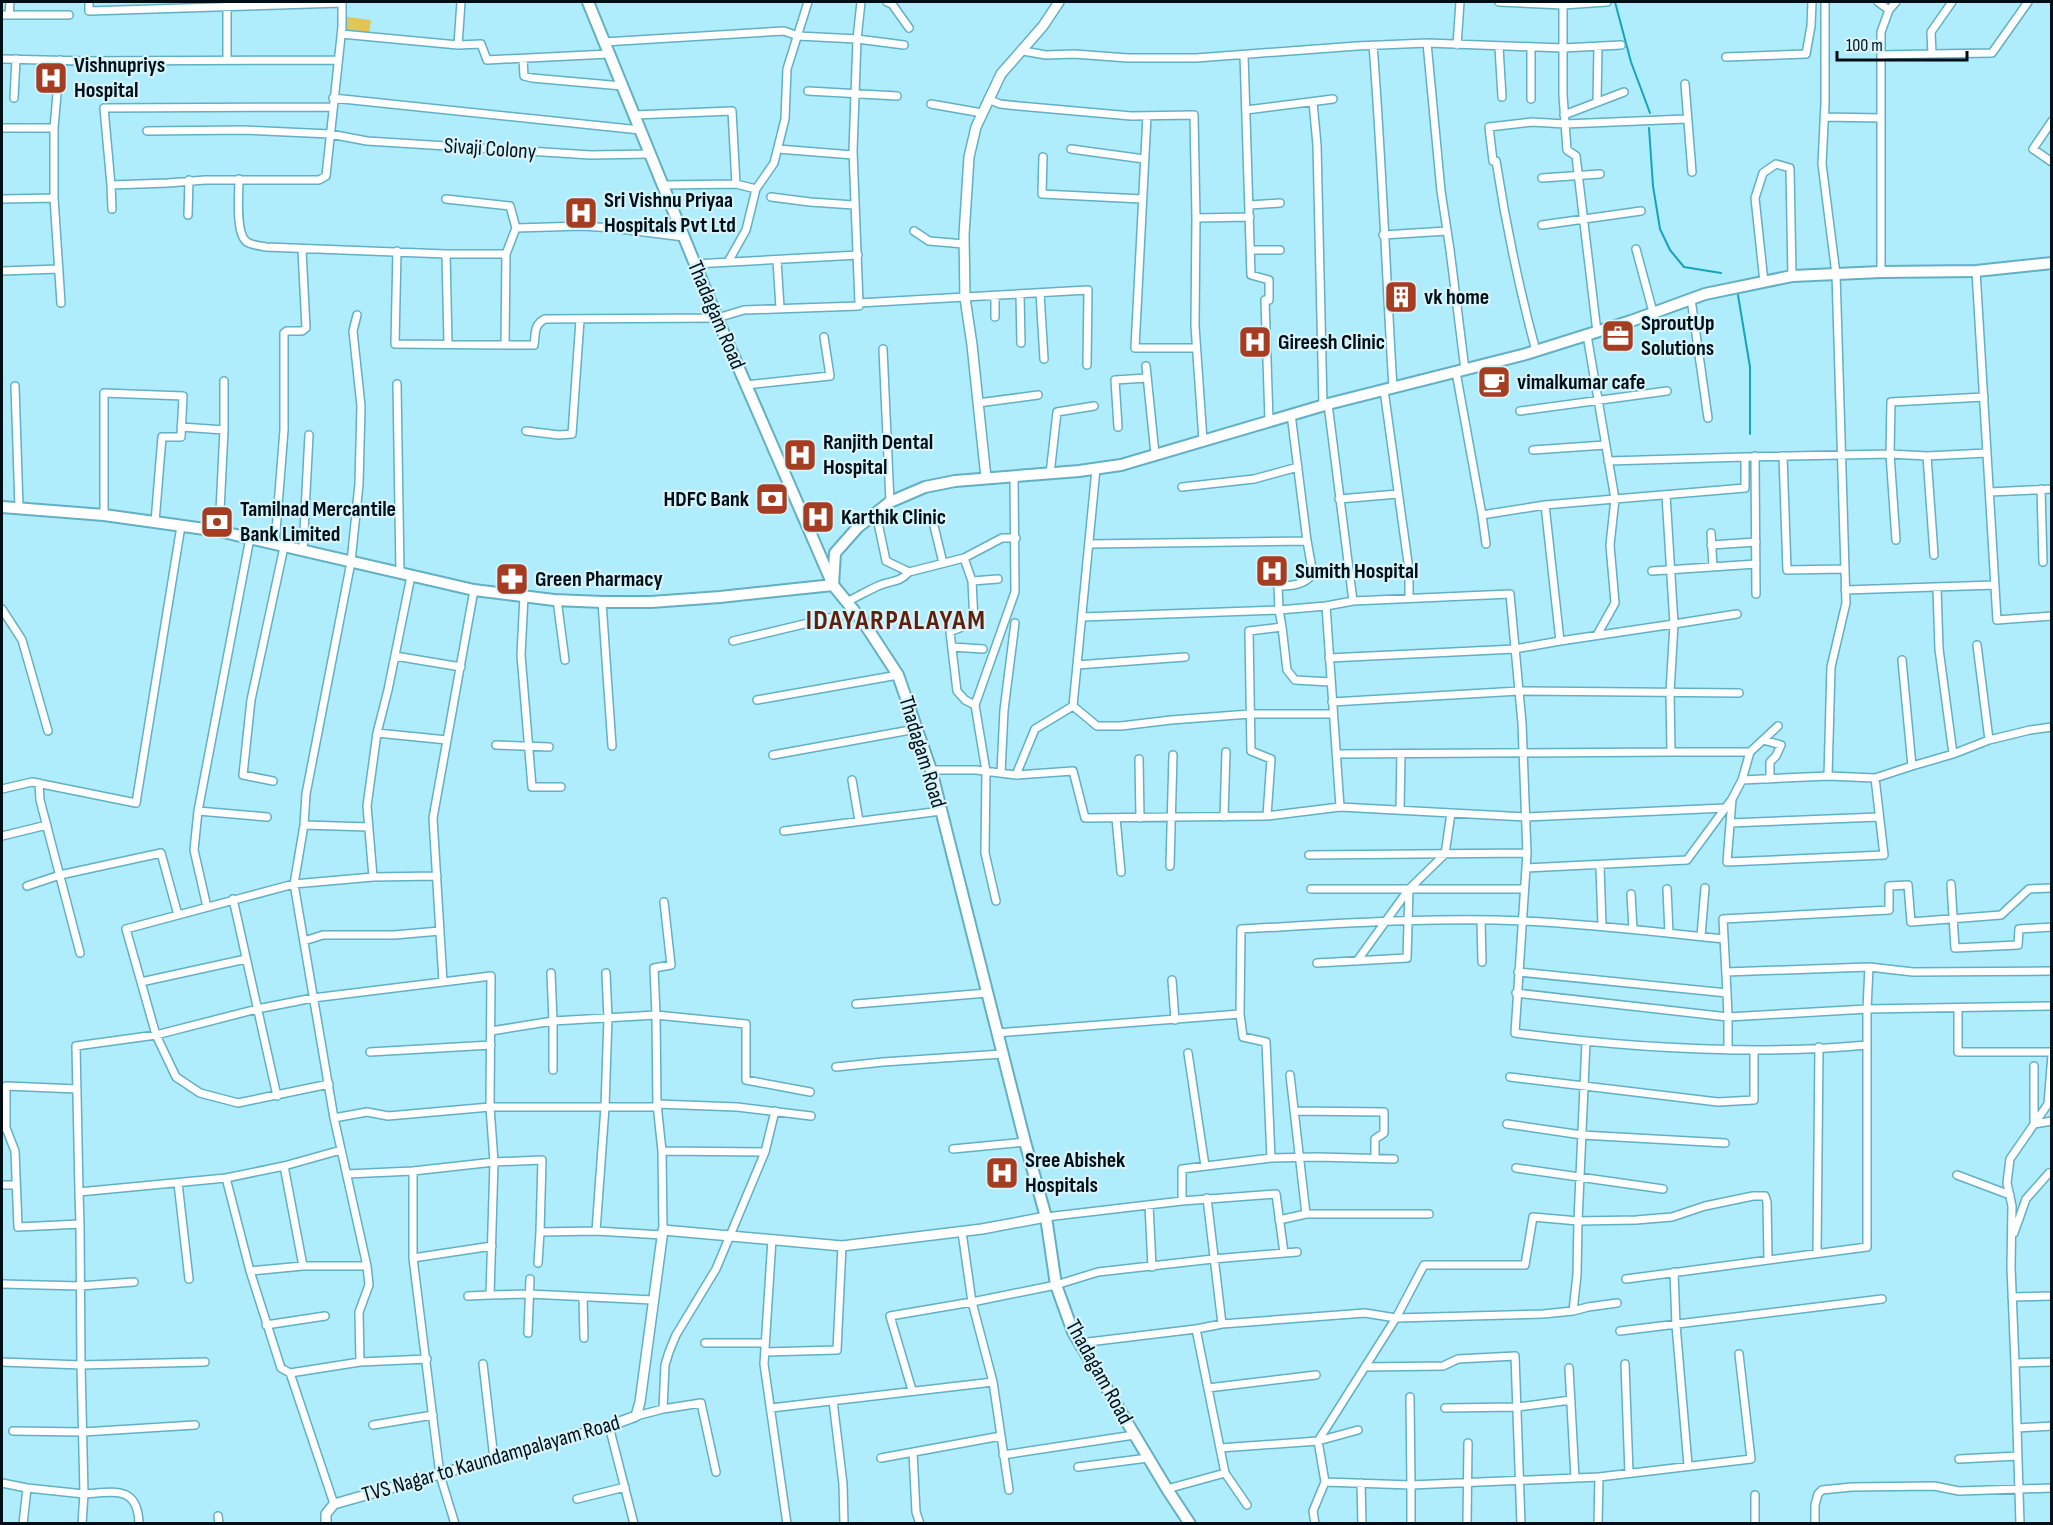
<svg xmlns="http://www.w3.org/2000/svg" width="2053" height="1525" viewBox="0 0 2053 1525" font-family="'Sofia Sans Condensed',sans-serif">
<style>
.green{fill:#e0c558}
.lines{fill:none;stroke-linecap:round;stroke-linejoin:round}
.stream{stroke:#16a3bd;stroke-width:2}
.minor-casing{stroke:#62b0c3;stroke-width:10}
.tertiary-casing{stroke:#62b0c3;stroke-width:12}
.secondary-casing{stroke:#62b0c3;stroke-width:14}
.primary-casing{stroke:#62b0c3;stroke-width:14}
.minor{stroke:#fff;stroke-width:7}
.tertiary{stroke:#fff;stroke-width:9}
.secondary{stroke:#fff;stroke-width:10}
.primary{stroke:#fff;stroke-width:10}
.labels{text-anchor:middle;dominant-baseline:central;stroke-width:4.5;stroke-linejoin:round;paint-order:stroke}
.poi-label{font-size:22px;font-weight:bold;fill:#000f15;stroke:#d6f4fc;text-anchor:start}
.street-label{font-size:22px;fill:#000f15;stroke:#d6f4fc}
.district-label{font-size:28px;font-weight:bold;letter-spacing:1.5px;fill:#601e0d;stroke:#d6f4fc}
</style>
<rect width="100%" height="100%" fill="#afecfc"/>
<path class="green" d="M 347,17 L 371,20 L 369,35 L 344,32 Z"/>
<g class="lines">
<path class="stream" d="M 1615,2 L 1631,62 L 1650,113
M 1649,128 L 1653,186 L 1660,229 L 1670,250 L 1684,267 L 1721,273
M 1738,295 L 1750,367 L 1750,434"/>
<defs>
<path id="minor" d="M 89,2 L 89,11 L 342,3
M 861,2 L 857,39 L 853,151 L 859,303 L 1088,290 L 1087,365
M 887,2 L 892,4 L 909,28
M 1499,2 L 1563,5 L 1607,2
M 1878,2 L 1889,10
M 1563,5 L 1563,95 L 1567,150 L 1576,156 L 1597,332
M 2,15 L 69,15
M 9,15 L 10,2
M 341,34 L 458,45 L 481,44 L 487,60 L 609,54
M 604,42 L 784,31 L 798,36 L 857,39 L 904,45
M 1427,43 L 1441,191 L 1450,250 L 1465,370
M 458,45 L 461,2
M 1373,45 C 1382,159 1386,274 1393,388
M 1457,45 L 1460,2
M 1499,47 L 1502,97
M 1531,47 L 1531,99
M 1023,51 L 1046,55 L 1074,54 L 1128,58 L 1196,58 L 1357,46 L 1427,43 L 1563,48 L 1621,45
M 1932,54 L 1992,53 L 2028,2
M 1244,55 L 1251,275 L 1269,280 L 1269,300 L 1265,300 L 1269,420
M 1881,55 L 1932,54 L 1931,32 L 1952,2
M 1726,57 L 1806,54 L 1811,26 L 1812,2
M 2,59 L 85,61 L 337,60
M 227,59 L 227,2
M 523,59 L 524,76 L 532,78 L 622,86
M 60,60 L 54,128 L 54,198 L 61,303
M 1685,84 L 1692,172
M 808,91 L 897,96
M 14,98 L 16,59
M 333,98 L 640,130
M 988,99 L 1000,104 L 1019,106 L 1131,116 L 1194,115 L 1196,218 L 1195,326 L 1203,440
M 1313,102 L 1317,145 L 1323,405
M 1597,102 L 1598,46
M 931,104 L 982,113
M 1246,110 L 1333,99
M 634,115 L 732,111 L 736,184
M 1564,115 L 1624,92
M 1147,116 L 1135,348 L 1196,348
M 1824,117 L 1881,118
M 2052,121 L 2033,149 L 2052,162
M 2,128 L 54,128
M 147,131 L 243,130 L 330,134 L 367,141 L 591,155 L 650,154
M 778,149 L 853,155
M 1071,149 L 1144,159
M 1043,157 L 1042,194 L 1142,199
M 1542,178 L 1600,174
M 239,179 C 239,193 235,234 247,242 C 251,245 260,246 266,247 L 446,254 L 506,254 L 505,345 L 534,345 C 536,334 533,325 545,319 L 717,318 L 744,310 L 859,306 L 859,303
M 111,185 L 104,108 L 333,107
M 663,185 L 736,184 L 756,189
M 771,197 L 810,202 L 854,205
M 2,199 L 54,198
M 446,199 L 510,206 L 516,228 L 506,254
M 1250,205 L 1280,203
M 112,209 L 111,185 L 168,183 L 205,180 L 319,180 L 326,176 L 342,27 L 342,2
M 188,215 L 189,180
M 1196,218 L 1250,217
M 1542,225 L 1641,211
M 516,228 L 582,226 L 612,228 L 684,237
M 914,231 L 929,241 L 964,244
M 1383,235 L 1447,231
M 1636,249 L 1653,312
M 1250,250 L 1280,250
M 397,251 L 395,344 L 505,345
M 446,254 L 448,344
M 777,260 L 780,308
M 728,262 L 746,230 L 756,189 L 774,163 L 785,119 L 787,69 L 808,2
M 695,264 L 858,255
M 2,271 L 59,269
M 1976,271 L 1997,620 L 2052,616
M 1881,272 L 1881,32 L 1889,10 L 1896,2
M 1764,282 L 1755,198 L 1763,173 L 1776,164 L 1790,168 L 1792,276
M 1040,293 L 1044,359
M 1020,294 L 1021,343
M 1691,299 L 1708,418
M 995,317 L 995,296
M 883,349 L 890,502
M 1536,351 C 1519,288 1506,225 1496,161 L 1493,161 L 1489,127 L 1532,122 L 1565,124 L 1686,119
M 1146,366 L 1155,454
M 1456,372 L 1482,515 L 1486,544
M 397,384 L 400,573
M 746,385 L 830,376 L 824,337
M 15,386 L 19,508
M 1384,390 L 1409,570 L 1409,598
M 978,403 L 1038,395
M 1328,404 L 1353,601 L 1510,594 L 1522,723 L 1527,853 L 1515,1033 C 1631,1048 1750,1056 1867,1045 L 1867,1247 L 1626,1279
M 1520,411 L 1667,391
M 181,427 L 224,430
M 1118,427 L 1115,380 L 1147,378
M 526,431 L 559,435 L 572,434 L 580,320
M 1533,450 L 1605,445
M 1755,456 L 1756,594
M 1783,456 L 1787,570 L 1844,569
M 1608,461 L 1745,457
M 1050,474 L 1057,412 L 1094,406
M 1182,487 L 1254,479 L 1298,467
M 2041,489 L 2043,562
M 1990,492 L 2052,489
M 1339,499 L 1398,494
M 876,513 L 886,561 L 909,572 L 964,558 L 1002,538 L 1016,538
M 104,515 L 104,393 L 183,396 L 181,437 L 162,437 L 155,522
M 1482,515 L 1545,505
M 934,526 L 943,563
M 219,531 L 224,430 L 224,381
M 1711,533 L 1713,567
M 1896,540 L 1890,454 L 1891,402 L 1984,397
M 275,544 L 284,430 L 284,333 L 287,331 L 302,331 L 306,328 L 302,250
M 1089,544 L 1307,541 L 1291,414
M 1711,545 L 1756,542
M 303,550 L 309,435
M 1934,555 L 1927,456 L 1987,453
M 964,558 L 972,581 L 974,622 L 950,632 L 957,691 L 965,700 L 975,705 L 986,771 L 985,853 L 996,901
M 1652,571 L 1756,564
M 972,581 L 998,579
M 1937,588 L 1939,649 L 1953,754
M 1845,590 L 1995,585
M 524,596 L 521,655 L 532,787 L 561,787
M 557,600 L 565,660
M 1353,601 L 1326,606 L 1340,807 L 1526,817 L 1725,808
M 602,602 L 612,746
M 846,602 C 857,597 867,591 878,586 C 890,580 898,584 909,572
M 1326,606 L 1279,610 L 1282,627 L 1249,631 L 1251,751 L 1271,759 L 1267,816 L 1340,807
M 2,609 L 22,640 L 48,731
M 1082,617 L 1279,610 L 1278,586 C 1292,586 1304,585 1313,574 L 1307,541
M 1282,627 L 1287,670 L 1295,680 L 1331,682
M 1597,635 L 1615,603 L 1610,545 L 1615,499 L 1745,488 L 1745,457 L 1890,454 L 1927,456
M 733,641 L 854,612
M 1560,641 L 1674,624 L 1666,495
M 952,647 L 983,649
M 395,656 L 461,667
M 1329,658 L 1515,649 L 1560,641 L 1545,505 L 1615,499 L 1587,335
M 1077,665 L 1185,657
M 757,700 L 898,675
M 1332,702 L 1519,691 L 1739,693
M 975,705 L 1015,592 L 1014,477
M 1073,706 L 1097,726 L 1121,726 L 1171,720 L 1250,714 L 1333,714
M 377,733 L 447,740
M 1763,740 L 1781,745 L 1776,756 L 1770,762 L 1770,779
M 1989,740 L 2030,730 L 2052,727
M 496,745 L 549,747
M 1671,752 L 1750,752 L 1742,780
M 1750,752 L 1778,726
M 1336,754 L 1671,752 L 1670,692 L 1674,624 L 1737,614
M 773,755 L 916,729
M 1139,759 L 1140,818
M 1912,766 L 1953,754 L 1989,740 L 1977,645
M 931,770 L 976,770 L 1016,775 L 1073,771 L 1085,818 L 1267,816
M 1001,773 L 1004,710 L 1015,623
M 1016,775 L 1035,729 L 1073,706 L 1096,469
M 1828,776 L 1875,778 L 1912,766 L 1902,660
M 852,780 L 859,821
M 273,781 L 243,775 L 251,700 L 284,547
M 39,783 L 40,800 L 80,953
M 2,789 L 32,782 L 136,803 L 181,526
M 1732,799 L 1727,862 L 1884,855 L 1875,778
M 1400,810 L 1401,754
M 198,811 L 267,817
M 1224,817 L 1226,752
M 1116,818 L 1121,872
M 1730,823 L 1879,817
M 304,825 L 369,827
M 784,831 L 941,811
M 2,836 L 47,825
M 1309,855 L 1527,853
M 1170,866 L 1173,755
M 1600,866 L 1602,926
M 1526,868 L 1687,860 L 1732,799 L 1742,780 L 1828,776 L 1831,667 L 1846,603 L 1836,274 L 1822,164 L 1825,104 L 1825,2
M 437,876 L 373,877 L 294,884 L 126,929 L 156,1035 L 257,1009 L 313,998 L 443,982 L 433,818 L 474,590
M 373,877 L 367,806 L 377,733 L 388,690 L 411,576
M 1951,884 L 1955,948 L 2018,945 L 2019,929 L 2052,927
M 27,886 L 60,875 L 161,853 L 178,915
M 1311,889 L 1524,889
M 1667,889 L 1669,933
M 1631,894 L 1633,929
M 233,899 L 277,1096
M 664,902 L 671,965 L 654,968 L 656,1015 L 746,1024 L 746,1080 L 810,1092
M 207,907 L 194,850 L 198,811 L 250,538
M 1481,921 L 1482,962
M 1701,936 L 1705,888
M 304,941 L 323,935 L 394,935 L 440,931
M 1357,961 L 1409,889 L 1445,854 L 1451,813
M 1317,963 L 1407,958 L 1409,889
M 1869,967 L 1867,1009 L 2052,1006
M 1518,972 L 1727,993 L 1728,1017 L 1867,1009 L 1867,1045
M 1726,972 L 1869,967 L 1913,972 L 2052,971
M 551,973 L 553,1021 L 553,1070
M 1172,980 L 1175,1020
M 141,982 L 246,959
M 443,982 L 491,976 L 490,1107 L 494,1162 L 490,1295 L 529,1294 L 653,1300
M 1516,993 L 1728,1017 L 1728,1050
M 1727,993 L 1723,919 L 1889,910 L 1889,886 L 1908,885 L 1911,922 L 2001,915 L 2029,889 L 2052,888
M 856,1004 L 987,993
M 1958,1008 L 1958,1052 L 2052,1052
M 491,1031 L 553,1021 L 656,1015 L 657,1104 L 662,1151 L 663,1230
M 997,1033 L 1240,1014
M 370,1052 L 491,1045
M 1188,1053 L 1205,1166
M 2034,1066 L 2034,1124 L 2052,1121
M 836,1067 L 883,1062 L 1002,1054
M 1290,1075 L 1306,1214
M 1510,1077 L 1718,1102 L 1754,1100 L 1754,1051
M 657,1104 L 737,1107 L 811,1116
M 1295,1111 L 1384,1112 L 1384,1133 L 1375,1139 L 1375,1158
M 334,1118 L 367,1112 L 388,1116 L 490,1107 L 605,1107 L 608,1018 L 606,973
M 1507,1124 L 1582,1135 L 1725,1143
M 2,1128 L 6,1128 L 15,1151 L 18,1227 L 80,1224 L 79,1192 L 226,1178
M 6,1128 L 6,1086 L 77,1089
M 953,1149 L 1025,1142
M 662,1151 L 765,1152
M 1271,1158 L 1317,1157 L 1394,1159
M 284,1166 L 303,1266
M 1516,1168 L 1663,1189
M 347,1174 L 413,1171
M 1957,1175 L 2010,1195
M 178,1183 L 189,1279
M 2,1185 L 16,1185
M 79,1192 L 76,1046 L 156,1035 L 176,1077 L 200,1093 L 238,1103 L 329,1084
M 1207,1198 L 1222,1324
M 1182,1201 L 1276,1194 L 1284,1253
M 1149,1205 L 1152,1267
M 1046,1217 L 1182,1201 L 1182,1169 L 1271,1158 L 1266,1042 L 1243,1037 L 1240,1014 L 1241,929 C 1335,924 1430,917 1524,921 C 1591,924 1657,932 1724,939
M 1279,1220 L 1306,1214 L 1429,1214
M 596,1231 L 605,1107 L 658,1107
M 2014,1233 L 2026,1199 L 2049,1173
M 772,1239 L 764,1364 L 787,1524
M 1817,1253 L 1819,1047
M 413,1258 L 413,1171 L 494,1162 L 542,1160 L 540,1232 L 596,1231 L 662,1235
M 538,1263 L 540,1232
M 250,1271 L 303,1266 L 367,1266
M 1674,1272 L 1676,1325 L 1688,1465
M 2,1284 L 80,1286 L 134,1282
M 468,1296 L 490,1295
M 583,1297 L 584,1338
M 2012,1297 L 2052,1296
M 1573,1311 L 1588,1307 L 1617,1303
M 266,1325 L 325,1316
M 1620,1331 L 1882,1299
M 528,1333 L 530,1279
M 705,1343 L 765,1343
M 1080,1343 L 1196,1329
M 765,1352 L 837,1350 L 842,1246
M 2,1362 L 81,1365 L 80,1224
M 360,1362 L 427,1359
M 2015,1363 L 2011,1267 L 2012,1206 L 2007,1183 L 2010,1159 L 2048,1104 L 2052,1055
M 483,1364 L 494,1459
M 1625,1364 L 1629,1473
M 1365,1367 L 1443,1366 L 1458,1359 L 1515,1356 L 1521,1524
M 1569,1368 L 1575,1478
M 290,1373 L 360,1362 L 359,1312 L 369,1285 L 367,1266 L 334,1118 L 294,884 L 304,825 L 306,794 L 351,562 L 359,484 L 361,406 L 353,331 L 357,315
M 993,1382 L 1009,1490
M 1208,1388 L 1316,1375
M 912,1390 L 890,1316 L 972,1302 L 962,1232
M 1410,1397 L 1411,1485 L 1599,1477 L 1598,1524
M 833,1401 L 843,1484 L 844,1524
M 771,1408 L 993,1382 L 972,1302 L 1056,1285 L 1098,1272 L 1213,1259 L 1297,1252
M 1445,1408 L 1518,1407 L 1571,1400
M 663,1409 L 665,1365 L 669,1352 L 676,1335 L 716,1269 L 765,1152 L 775,1111
M 636,1416 L 663,1409 L 701,1403 L 716,1472
M 373,1425 L 433,1415
M 609,1426 L 634,1524
M 2017,1428 L 2052,1426
M 13,1431 L 83,1432 L 195,1425
M 1318,1441 L 1396,1318 L 1543,1314 L 1573,1311 L 1577,1275 L 1578,1221 L 1636,1220 L 1672,1217 L 1705,1206 L 1753,1196 L 1765,1196 L 1767,1202 L 1768,1259
M 1318,1441 L 1358,1430
M 1220,1448 L 1318,1441 L 1325,1482 L 1411,1485 L 1411,1524
M 913,1452 L 916,1512 L 920,1524
M 1003,1455 L 1134,1435
M 881,1458 L 1001,1436
M 1959,1459 L 2018,1456
M 1078,1467 L 1148,1458
M 1225,1473 L 1247,1505
M 1599,1477 L 1751,1459 L 1739,1354
M 2,1483 L 27,1488
M 1361,1483 L 1362,1524
M 1167,1489 L 1225,1473 L 1196,1329 L 1222,1324 L 1365,1313 L 1396,1318 L 1424,1265 L 1525,1265 L 1533,1217 L 1578,1221 L 1586,1042
M 577,1499 L 625,1487
M 334,1504 L 290,1373 L 281,1368 L 250,1271 L 226,1178 L 284,1166 L 341,1150
M 218,1516 L 219,1524
M 23,1524 L 27,1488 L 84,1494 L 81,1365 L 205,1362
M 82,1524 L 84,1494 C 114,1492 138,1485 139,1524
M 455,1524 L 440,1475 L 413,1258 L 492,1246
M 1315,1524 L 1313,1511 L 1325,1482
M 1467,1524 L 1468,1443
M 1755,1524 L 1755,1495
M 1815,1524 L 1815,1505 L 1818,1494 L 1822,1490 L 1852,1487 L 1934,1486 L 1959,1491 L 2052,1488
M 2020,1524 L 2015,1363 L 2052,1362"/>
<path id="tertiary" d="M 986,478 L 972,345 L 965,298 L 964,235 L 969,157 L 976,127 L 1001,74 L 1043,26 L 1059,2
M 326,1524 L 326,1514 L 334,1504 L 609,1426 L 636,1416 L 640,1402 L 663,1230 L 842,1246 L 982,1229 L 1046,1217"/>
<path id="secondary" d="M 2,507 L 104,515 L 219,531 L 474,590 L 554,600 L 602,602 L 651,602 L 720,597 L 833,585 L 835,553 L 858,527 L 890,502 L 925,487 L 955,481 L 1079,471 L 1121,465 L 1328,404 L 1526,354 L 1631,321 L 1705,294 L 1792,276 L 1881,272 L 1976,271 L 2052,263"/>
<path id="primary" d="M 588,2 L 717,318 L 833,585 L 864,623 L 898,675 L 931,770 L 1025,1142 L 1046,1217 L 1056,1285 L 1073,1332 L 1167,1489 L 1190,1524"/>
</defs>
<use href="#minor" class="minor-casing"/>
<use href="#tertiary" class="tertiary-casing"/>
<use href="#secondary" class="secondary-casing"/>
<use href="#primary" class="primary-casing"/>
<use href="#minor" class="minor"/>
<use href="#tertiary" class="tertiary"/>
<use href="#secondary" class="secondary"/>
<use href="#primary" class="primary"/>
</g>
<defs>
<symbol id="hospital-square" viewBox="-11 -11 22 22"><rect x="-9" y="-9" width="18" height="18" rx="4" fill="#a53d22" stroke="#d6f4fc"/><path d="M-5-5h3v3.5h4V-5h3V5h-3V1.5h-4V5h-3Z" fill="#fff"/></symbol>
<symbol id="building-square" viewBox="-11 -11 22 22"><rect x="-9" y="-9" width="18" height="18" rx="4" fill="#a53d22" stroke="#d6f4fc"/><path d="M-4-6H4V6H1V3H-1V6H-4ZM-2.5-4.3h1.7v1.8h-1.7ZM.8-4.3h1.7v1.8H.8ZM-2.5-1h1.7V.8h-1.7ZM.8-1h1.7V.8H.8Z" fill="#fff"/></symbol>
<symbol id="office-square" viewBox="-11 -11 22 22"><rect x="-9" y="-9" width="18" height="18" rx="4" fill="#a53d22" stroke="#d6f4fc"/><path d="M-6-3h4V-5.5h4V-3h4V5H-6ZM-1-4.5V-3h2v-1.5ZM-6 0V1H6V0Z" fill="#fff"/></symbol>
<symbol id="cafe-square" viewBox="-11 -11 22 22"><rect x="-9" y="-9" width="18" height="18" rx="4" fill="#a53d22" stroke="#d6f4fc"/><path d="M-5.5-4.5H6V0H3Q3 3.5 0 3.5H-2.5Q-5.5 3.5-5.5 0ZM3-3.2v2h1.7v-2ZM-6 4.5H4V6H-6Z" fill="#fff"/></symbol>
<symbol id="bank-square" viewBox="-11 -11 22 22"><rect x="-9" y="-9" width="18" height="18" rx="4" fill="#a53d22" stroke="#d6f4fc"/><path d="M-6-4H6V4H-6ZM0-2.3a2.3 2.3 0 1 0 0 4.6a2.3 2.3 0 1 0 0-4.6Z" fill="#fff"/></symbol>
<symbol id="pharmacy-square" viewBox="-11 -11 22 22"><rect x="-9" y="-9" width="18" height="18" rx="4" fill="#a53d22" stroke="#d6f4fc"/><path d="M-2-6h4v4h4v4h-4v4h-4v-4h-4v-4h4Z" fill="#fff"/></symbol>
</defs>
<g fill-rule="evenodd">
<use href="#hospital-square" x="32" y="59" width="38" height="38"/>
<use href="#hospital-square" x="562" y="194" width="38" height="38"/>
<use href="#building-square" x="1382" y="278" width="38" height="38"/>
<use href="#office-square" x="1599" y="317" width="38" height="38"/>
<use href="#hospital-square" x="1236" y="323" width="38" height="38"/>
<use href="#cafe-square" x="1475" y="363" width="38" height="38"/>
<use href="#hospital-square" x="781" y="436" width="38" height="38"/>
<use href="#bank-square" x="753" y="480" width="38" height="38"/>
<use href="#hospital-square" x="799" y="498" width="38" height="38"/>
<use href="#bank-square" x="198" y="503" width="38" height="38"/>
<use href="#hospital-square" x="1253" y="552" width="38" height="38"/>
<use href="#pharmacy-square" x="493" y="560" width="38" height="38"/>
<use href="#hospital-square" x="983" y="1154" width="38" height="38"/>
</g>
<g class="labels">
<g class="poi-label">
<text x="74" y="65">Vishnupriys<tspan x="74" dy="25">Hospital</tspan></text>
<text x="604" y="200">Sri Vishnu Priyaa<tspan x="604" dy="25">Hospitals Pvt Ltd</tspan></text>
<text x="1424" y="297">vk home</text>
<text x="1641" y="323">SproutUp<tspan x="1641" dy="25">Solutions</tspan></text>
<text x="1278" y="342">Gireesh Clinic</text>
<text x="1517" y="382">vimalkumar cafe</text>
<text x="823" y="442">Ranjith Dental<tspan x="823" dy="25">Hospital</tspan></text>
<text x="749" y="499" text-anchor="end">HDFC Bank</text>
<text x="240" y="509">Tamilnad Mercantile<tspan x="240" dy="25">Bank Limited</tspan></text>
<text x="841" y="517">Karthik Clinic</text>
<text x="1295" y="571">Sumith Hospital</text>
<text x="535" y="579">Green Pharmacy</text>
<text x="1025" y="1160">Sree Abishek<tspan x="1025" dy="25">Hospitals</tspan></text>
</g>
<g class="street-label">
<text transform="translate(490 149) rotate(4)">Sivaji Colony</text>
<text transform="translate(716 315) rotate(67)">Thadagam Road</text>
<text transform="translate(922 752) rotate(73)">Thadagam Road</text>
<text transform="translate(1099 1372) rotate(61)">Thadagam Road</text>
<text transform="translate(491 1459) rotate(-16)">TVS Nagar to Kaundampalayam Road</text>
</g>
<g class="district-label">
<text x="896" y="620">IDAYARPALAYAM</text>
</g>
</g>
<rect width="2053" height="1525" fill="none" stroke="#000f15" stroke-width="6"/>
<path d="M1837 51v9h130v-9" fill="none" stroke="#000f15" stroke-width="3"/>
<text x="1846" y="51" font-size="18" fill="#000f15" stroke="#d6f4fc" stroke-width="4.5" paint-order="stroke">100 m</text>
</svg>
